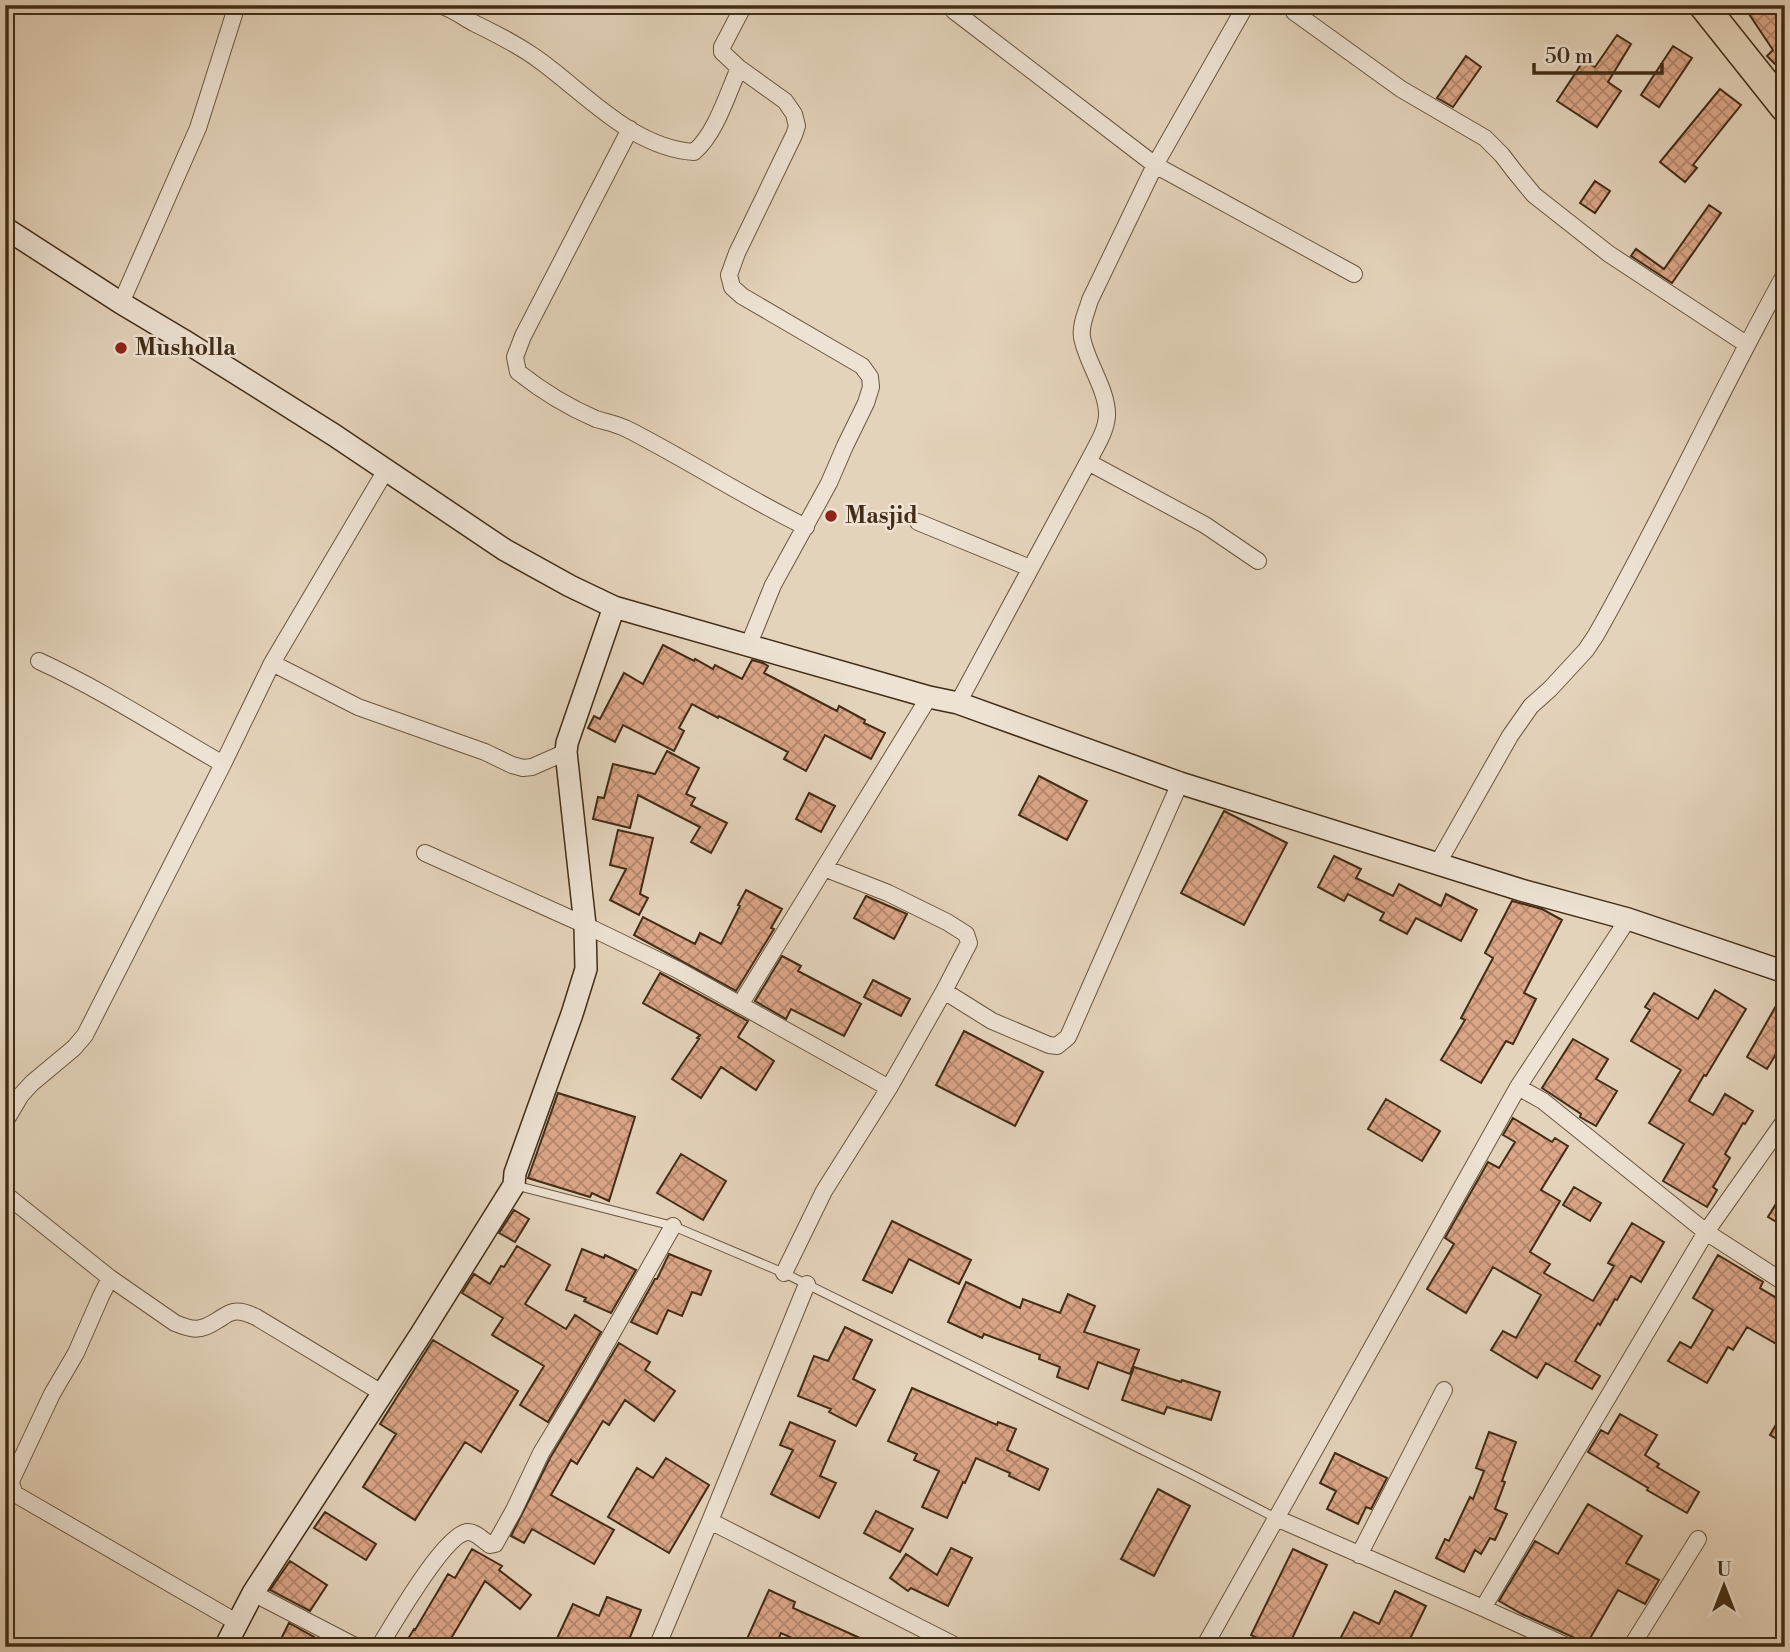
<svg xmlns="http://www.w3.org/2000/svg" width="1790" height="1652" viewBox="0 0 1790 1652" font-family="'Libre Bodoni',serif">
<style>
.building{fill:url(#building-cross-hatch);stroke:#412c15;stroke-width:2}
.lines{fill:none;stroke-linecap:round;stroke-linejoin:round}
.lane-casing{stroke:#6a563e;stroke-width:10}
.street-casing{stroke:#6a563e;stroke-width:18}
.secondary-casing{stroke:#412c15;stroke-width:24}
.highway-casing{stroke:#412c15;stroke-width:31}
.lane{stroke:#ede2d3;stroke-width:8}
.street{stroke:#ede2d3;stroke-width:16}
.secondary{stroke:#ede2d3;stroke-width:21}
.highway{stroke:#e4d3bb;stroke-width:28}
.poi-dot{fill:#8f2418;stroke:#ede2d3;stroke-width:2.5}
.labels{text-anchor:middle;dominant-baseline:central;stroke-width:5;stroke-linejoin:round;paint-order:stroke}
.poi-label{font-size:23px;font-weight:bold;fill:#412c15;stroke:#ede2d3;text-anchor:start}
</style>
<defs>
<pattern id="building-cross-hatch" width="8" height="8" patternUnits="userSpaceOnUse" patternTransform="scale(1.75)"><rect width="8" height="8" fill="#dca688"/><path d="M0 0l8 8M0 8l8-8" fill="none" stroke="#b4876e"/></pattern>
</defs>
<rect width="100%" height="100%" fill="#e4d3bb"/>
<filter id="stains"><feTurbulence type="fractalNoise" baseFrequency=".00286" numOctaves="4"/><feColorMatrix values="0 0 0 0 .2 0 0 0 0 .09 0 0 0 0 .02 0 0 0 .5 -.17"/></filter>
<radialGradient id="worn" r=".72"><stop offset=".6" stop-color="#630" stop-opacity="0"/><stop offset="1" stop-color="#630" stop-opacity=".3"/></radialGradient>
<path class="building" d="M 1743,5 L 1785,5 L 1785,74 L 1767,56 L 1773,50 Z
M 1617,35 L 1631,44 L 1608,82 L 1621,91 L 1597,127 L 1557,101 L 1584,60 L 1595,67 Z
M 1673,46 L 1692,58 L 1659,107 L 1641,95 Z
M 1466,56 L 1481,67 L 1453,107 L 1437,98 Z
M 1720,89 L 1741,105 L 1693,165 L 1697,168 L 1685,182 L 1660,162 Z
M 1595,181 L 1610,191 L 1595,213 L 1580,203 Z
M 1709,205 L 1721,213 L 1672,283 L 1631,256 L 1636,249 L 1664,269 Z
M 663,645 L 694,661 L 695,659 L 713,669 L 715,665 L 742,679 L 752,660 L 763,663 L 768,666 L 764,673 L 837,711 L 839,706 L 865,720 L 864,723 L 885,733 L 871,759 L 825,735 L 806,771 L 784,759 L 788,752 L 719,716 L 718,718 L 692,704 L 679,728 L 684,731 L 674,751 L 623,725 L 615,742 L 588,728 L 594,716 L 600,719 L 624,673 L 643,684 Z
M 667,751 L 699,768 L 686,794 L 695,798 L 691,805 L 727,823 L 711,853 L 691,842 L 700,827 L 638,795 L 630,828 L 593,819 L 598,797 L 604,798 L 613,764 L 655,774 Z
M 1039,776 L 1087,801 L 1067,840 L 1019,815 Z
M 809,793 L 835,806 L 821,832 L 796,819 Z
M 1224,811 L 1287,843 L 1244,925 L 1181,893 Z
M 618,830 L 653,838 L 640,894 L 648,898 L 639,915 L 610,900 L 626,869 L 610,865 Z
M 1334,856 L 1361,869 L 1356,878 L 1393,896 L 1399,884 L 1441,906 L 1446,894 L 1477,910 L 1461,941 L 1416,918 L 1407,934 L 1380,920 L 1384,913 L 1348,894 L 1344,901 L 1318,887 Z
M 746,890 L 782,909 L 771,928 L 774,929 L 736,991 L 634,935 L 643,917 L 695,944 L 700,933 L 721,944 L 740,906 L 738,905 Z
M 866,896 L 907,914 L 894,939 L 854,918 Z
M 1512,901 L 1542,909 L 1562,920 L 1524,993 L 1536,999 L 1513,1044 L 1506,1041 L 1481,1083 L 1441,1060 L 1465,1020 L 1461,1018 L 1493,958 L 1485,953 Z
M 782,956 L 801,966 L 798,971 L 861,1004 L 844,1036 L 791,1009 L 786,1019 L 755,1001 Z
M 660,973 L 748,1021 L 738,1037 L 774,1061 L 756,1090 L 721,1067 L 701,1098 L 672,1079 L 699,1039 L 697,1038 L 700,1035 L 643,1003 Z
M 873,980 L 910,999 L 901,1016 L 864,997 Z
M 1715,990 L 1746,1009 L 1706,1076 L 1704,1075 L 1689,1101 L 1713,1115 L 1725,1094 L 1753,1111 L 1745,1124 L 1743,1123 L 1725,1154 L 1730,1158 L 1713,1187 L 1717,1190 L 1707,1207 L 1663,1181 L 1684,1144 L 1649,1123 L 1681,1070 L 1631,1041 L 1650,1010 L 1645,1007 L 1654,993 L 1698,1019 Z
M 1785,990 L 1785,1021 L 1777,1033 L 1785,1039 L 1767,1069 L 1747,1057 Z
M 964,1031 L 1043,1072 L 1015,1126 L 936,1085 Z
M 1573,1039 L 1608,1059 L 1596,1079 L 1617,1091 L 1596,1126 L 1580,1117 L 1581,1114 L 1542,1088 Z
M 558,1093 L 635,1117 L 609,1201 L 592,1193 L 590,1197 L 528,1178 Z
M 1386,1099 L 1440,1131 L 1422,1161 L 1368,1129 Z
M 1513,1118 L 1552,1142 L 1555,1138 L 1568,1146 L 1541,1190 L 1560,1201 L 1530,1252 L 1550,1264 L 1544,1273 L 1593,1301 L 1614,1266 L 1608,1263 L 1632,1223 L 1664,1242 L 1641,1282 L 1631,1276 L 1617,1300 L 1615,1299 L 1600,1325 L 1598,1323 L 1575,1361 L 1600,1376 L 1592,1389 L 1546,1363 L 1537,1378 L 1491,1350 L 1503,1331 L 1516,1338 L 1541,1295 L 1493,1267 L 1466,1313 L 1427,1289 L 1454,1244 L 1445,1238 L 1488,1162 L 1499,1168 L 1515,1142 L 1503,1135 Z
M 681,1154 L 726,1181 L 703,1220 L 657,1193 Z
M 1574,1187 L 1601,1203 L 1590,1221 L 1563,1205 Z
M 1785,1189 L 1785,1227 L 1768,1217 Z
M 514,1210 L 529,1219 L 515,1242 L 499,1233 Z
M 892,1221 L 971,1260 L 959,1284 L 909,1259 L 892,1293 L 863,1280 Z
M 517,1246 L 550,1265 L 525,1304 L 566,1329 L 575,1315 L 601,1332 L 548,1422 L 520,1405 L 544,1366 L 492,1335 L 503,1318 L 462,1293 L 474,1274 L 490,1284 L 501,1266 L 504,1267 Z
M 582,1249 L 604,1258 L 605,1255 L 636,1270 L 611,1313 L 584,1301 L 586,1298 L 566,1290 Z
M 669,1254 L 711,1271 L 701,1295 L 692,1292 L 682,1316 L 668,1310 L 657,1334 L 631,1322 L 655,1279 L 657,1279 Z
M 1718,1255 L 1763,1282 L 1760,1288 L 1785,1303 L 1785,1349 L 1747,1327 L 1733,1350 L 1728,1347 L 1707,1383 L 1668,1361 L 1680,1342 L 1691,1348 L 1713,1310 L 1693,1298 Z
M 966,1282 L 1020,1308 L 1023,1299 L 1060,1313 L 1068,1294 L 1095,1306 L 1084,1332 L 1139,1350 L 1130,1374 L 1098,1362 L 1088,1389 L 1057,1377 L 1060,1367 L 1039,1359 L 1040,1355 L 984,1334 L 982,1338 L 948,1322 Z
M 845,1327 L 872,1340 L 853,1379 L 875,1390 L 856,1426 L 829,1412 L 831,1409 L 798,1396 L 814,1356 L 828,1361 Z
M 433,1340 L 518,1391 L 481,1452 L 465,1442 L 415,1520 L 363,1487 L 396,1434 L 380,1424 Z
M 619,1343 L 650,1362 L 645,1370 L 675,1391 L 654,1421 L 625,1400 L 609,1425 L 603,1421 L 577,1464 L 571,1460 L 551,1495 L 614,1530 L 594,1564 L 532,1529 L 524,1543 L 511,1536 L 550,1458 Z
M 1134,1367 L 1181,1382 L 1182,1380 L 1220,1392 L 1211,1420 L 1167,1407 L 1164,1414 L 1122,1400 Z
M 912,1388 L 997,1425 L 998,1422 L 1016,1429 L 1007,1450 L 1048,1469 L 1039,1490 L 1009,1476 L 1010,1473 L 976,1458 L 965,1483 L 963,1482 L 947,1518 L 922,1507 L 939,1471 L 914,1460 L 917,1454 L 888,1441 Z
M 1785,1409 L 1785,1444 L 1770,1435 Z
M 1620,1414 L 1657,1435 L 1645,1455 L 1659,1464 L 1657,1467 L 1699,1492 L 1687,1513 L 1647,1490 L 1648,1488 L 1588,1452 L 1601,1430 L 1608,1434 Z
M 790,1422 L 835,1441 L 820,1476 L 836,1483 L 819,1518 L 771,1494 L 793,1450 L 780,1445 Z
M 1489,1432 L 1516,1442 L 1502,1481 L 1505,1482 L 1495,1509 L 1507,1514 L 1495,1540 L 1490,1538 L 1481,1554 L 1475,1550 L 1464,1572 L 1436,1558 L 1445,1539 L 1449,1541 L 1470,1497 L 1473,1499 L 1484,1471 L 1476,1468 Z
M 1335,1453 L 1387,1478 L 1371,1509 L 1366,1507 L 1358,1524 L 1327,1509 L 1336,1491 L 1320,1483 Z
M 666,1458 L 709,1485 L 669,1553 L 608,1517 L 637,1468 L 653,1478 Z
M 1158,1489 L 1190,1506 L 1154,1576 L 1121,1559 Z
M 1588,1504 L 1642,1536 L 1626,1563 L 1659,1580 L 1645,1604 L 1618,1590 L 1585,1647 L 1579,1647 L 1578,1641 L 1573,1637 L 1522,1614 L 1499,1601 L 1535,1541 L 1558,1554 Z
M 876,1511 L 913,1529 L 900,1552 L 864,1533 Z
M 325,1512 L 376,1544 L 366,1560 L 314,1528 Z
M 951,1548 L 972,1558 L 948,1606 L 911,1588 L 908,1591 L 890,1578 L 906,1554 L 937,1575 Z
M 472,1549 L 502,1566 L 499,1570 L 531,1595 L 520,1609 L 485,1581 L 446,1647 L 403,1647 L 414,1629 L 415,1630 L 448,1574 L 455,1578 Z
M 1293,1549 L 1327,1565 L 1288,1647 L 1276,1647 L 1251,1635 Z
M 290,1561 L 327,1585 L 310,1611 L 270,1590 Z
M 769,1590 L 795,1602 L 793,1608 L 880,1647 L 812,1647 L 781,1633 L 775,1647 L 758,1647 L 746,1641 Z
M 1395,1591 L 1426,1606 L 1406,1647 L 1379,1647 L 1365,1640 L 1362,1647 L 1346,1647 L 1338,1643 L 1354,1612 L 1379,1624 Z
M 607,1597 L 641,1610 L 626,1647 L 553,1647 L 573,1604 L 599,1616 Z
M 289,1623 L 314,1637 L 309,1647 L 277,1647 Z"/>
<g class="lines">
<defs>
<path id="lane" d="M 514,1185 L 673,1226 L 784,1273 L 1189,1473 L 1276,1518"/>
<path id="street" d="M 440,5 C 452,9 463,17 474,23 C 496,34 519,45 539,60 C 586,94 633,148 694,152 C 716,133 727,95 739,68
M 744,5 L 722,47 L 722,52 L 739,68 L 785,101 L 794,114 L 797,126 L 794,135 L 737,253 L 729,275 L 732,287 L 742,296 L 862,366 L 870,377 L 871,387 L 866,403 L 845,446 L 829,483 L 773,585 L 749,644
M 950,5 L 954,11 L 1155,165 L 1354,274
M 1294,12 L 1401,89 L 1485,138 L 1502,155 L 1515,172 L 1534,195 L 1609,254 L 1746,344
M 630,129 L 523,336 L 515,357 L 518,372 C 542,391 568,407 596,419 C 606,422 617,424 627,429 C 688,460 744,497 806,527
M 121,303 L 198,128 L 237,5
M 1088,462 L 1205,525 L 1258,561
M 918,522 L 1030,568
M 39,661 C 102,690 162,729 223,764
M 272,663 L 358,707 L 485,752 L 512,765 L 523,768 L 532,767 L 566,752
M 958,703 L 1088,462 C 1095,448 1106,432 1107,416 C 1108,390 1086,362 1082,337 C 1080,325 1087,311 1090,300 L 1155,165 L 1246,5
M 425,853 L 585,925 L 678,970 L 889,1088 L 824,1191 L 784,1273
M 1438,863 L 1510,736 L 1531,706 L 1550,689 L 1586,650 L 1596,635 C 1663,517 1719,393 1785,274
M 824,868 L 888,893 L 947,922 L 966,934 L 969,943 L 944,991 L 889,1088
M 944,991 L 992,1021 L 1049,1045 L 1057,1046 L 1068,1037 L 1180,783
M 740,1005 L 929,697
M 1518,1087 L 1628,919
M 5,1122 L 21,1095 L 32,1083 L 74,1048 L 85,1035 L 223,764 L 272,663 L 386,470
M 5,1194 L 110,1278 L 101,1296 L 76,1353 L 52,1394 L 12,1479 L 11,1484 L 15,1494 L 238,1623
M 110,1278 L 175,1323 C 194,1331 201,1331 218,1320 C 223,1317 228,1313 233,1312 C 241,1310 249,1314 256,1317 L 382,1393
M 1276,1518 L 1483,1608 L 1569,1647
M 710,1521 L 958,1647
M 1359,1555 L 1444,1390
M 253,1593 L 357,1647
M 1483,1608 L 1706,1232 L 1785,1120
M 379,1647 C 392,1626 444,1535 467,1532 C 475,1531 484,1541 490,1545 L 495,1544 L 514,1510 L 541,1453 L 586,1379 L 673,1226
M 657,1647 L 710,1521 L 807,1284
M 1204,1647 L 1518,1087 L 1543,1101 L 1706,1232 L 1785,1283
M 1631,1647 L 1698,1539"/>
<path id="secondary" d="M 5,228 L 121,303 L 183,340 L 334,435 L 505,550 L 570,586 L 614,607 L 929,697 L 958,703 L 1180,783 L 1521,890 L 1628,919 L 1785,972
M 225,1647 L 253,1593 L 421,1334 L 514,1185 L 515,1173 L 572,1014 L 586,969 L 585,925 L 566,752 L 567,743 L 614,607"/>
<path id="highway" d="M 1703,5 L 1785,108"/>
</defs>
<use href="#lane" class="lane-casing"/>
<use href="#street" class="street-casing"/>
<use href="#secondary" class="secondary-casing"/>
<use href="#highway" class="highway-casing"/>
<use href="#lane" class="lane"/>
<use href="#street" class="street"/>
<use href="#secondary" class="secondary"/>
<use href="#highway" class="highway"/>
</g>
<g class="poi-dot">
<circle cx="121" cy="348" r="7"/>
<circle cx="831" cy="516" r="7"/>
</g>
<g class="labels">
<g class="poi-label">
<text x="135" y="348">Musholla</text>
<text x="845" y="516">Masjid</text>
</g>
</g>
<rect width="1790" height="1652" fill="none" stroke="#e4d3bb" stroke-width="28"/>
<rect x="7" y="7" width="1776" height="1638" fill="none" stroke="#412c15" stroke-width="3.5"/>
<rect x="14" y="14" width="1762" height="1624" fill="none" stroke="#412c15" stroke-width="2"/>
<g transform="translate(1724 1586)" stroke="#ede2d3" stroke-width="5" paint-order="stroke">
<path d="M0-5L12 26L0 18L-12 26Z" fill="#412c15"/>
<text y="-10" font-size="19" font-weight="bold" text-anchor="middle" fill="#412c15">U</text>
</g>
<path d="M1534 63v10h128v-10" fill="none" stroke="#412c15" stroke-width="3.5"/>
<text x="1545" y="63" font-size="21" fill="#412c15" stroke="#ede2d3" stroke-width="5" paint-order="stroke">50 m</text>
<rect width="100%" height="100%" filter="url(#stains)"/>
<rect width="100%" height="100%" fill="url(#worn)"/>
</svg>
